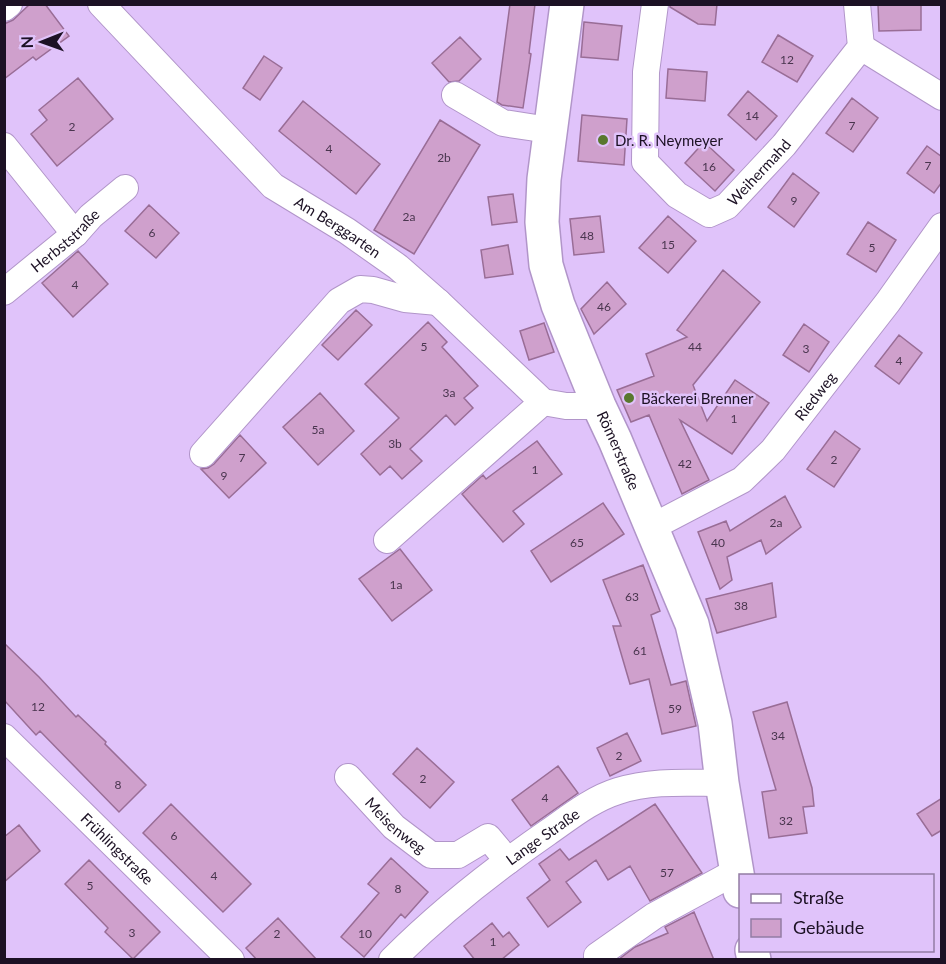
<svg xmlns="http://www.w3.org/2000/svg" width="946" height="964" viewBox="0 0 946 964" font-family="Lato,sans-serif">
<style>
.building{fill:#cfa0cc;stroke:#996d96;stroke-width:1.5}
.lines{fill:none;stroke-linecap:round;stroke-linejoin:round}
.minor-casing{stroke:#b195c9;stroke-width:28}
.major-casing{stroke:#b195c9;stroke-width:36}
.minor{stroke:#fff;stroke-width:26}
.major{stroke:#fff;stroke-width:33}
.poi-dot{fill:#59782e;stroke:#e0c3fa;stroke-width:2}
.labels{text-anchor:middle;dominant-baseline:central;stroke-width:5;stroke-linejoin:round;paint-order:stroke}
.number-label{font-size:12px;fill:#49354e}
.poi-label{font-size:15px;fill:#1c1124;stroke:#e0c3fa;text-anchor:start}
.street-label{font-size:15px;fill:#1c1124;stroke:#e0c3fa}
</style>
<rect width="100%" height="100%" fill="#e0c3fa"/>
<path class="building" d="M 30,4 L 45,4 L 69,36 L 36,60 L 33,57 L 4,79 L 4,24 L 13,20 Z
M 510,4 L 535,4 L 529,53 L 531,54 L 523,108 L 502,105 L 497,102 Z
M 670,4 L 717,4 L 715,25 L 698,24 L 670,7 Z
M 878,4 L 921,4 L 921,30 L 879,31 Z
M 584,22 L 622,26 L 618,60 L 581,57 Z
M 778,35 L 813,56 L 797,82 L 762,62 Z
M 460,37 L 481,59 L 459,81 L 449,82 L 432,63 Z
M 264,56 L 282,68 L 260,100 L 243,88 Z
M 668,69 L 707,72 L 705,101 L 666,98 Z
M 78,78 L 113,119 L 57,166 L 31,134 L 47,120 L 39,110 Z
M 748,91 L 777,116 L 756,140 L 728,115 Z
M 852,98 L 878,118 L 853,152 L 826,133 Z
M 303,101 L 380,164 L 356,194 L 279,131 Z
M 582,115 L 627,119 L 624,165 L 578,161 Z
M 440,120 L 480,145 L 414,254 L 374,230 Z
M 704,142 L 734,170 L 715,191 L 685,163 Z
M 927,146 L 942,157 L 942,182 L 934,193 L 907,173 Z
M 793,173 L 819,193 L 794,227 L 768,207 Z
M 513,194 L 517,222 L 492,225 L 488,197 Z
M 149,205 L 179,233 L 156,258 L 125,231 Z
M 600,216 L 604,252 L 574,255 L 570,219 Z
M 668,216 L 696,241 L 668,273 L 639,248 Z
M 868,222 L 896,240 L 876,272 L 847,254 Z
M 508,245 L 513,274 L 485,278 L 481,250 Z
M 78,251 L 108,284 L 73,317 L 42,283 Z
M 723,270 L 760,302 L 693,385 L 707,421 L 735,380 L 769,403 L 732,454 L 680,420 L 709,480 L 682,494 L 649,415 L 631,422 L 617,390 L 654,376 L 646,354 L 687,337 L 677,330 Z
M 607,282 L 626,304 L 594,334 L 581,309 Z
M 356,310 L 372,325 L 338,360 L 322,345 Z
M 428,322 L 447,342 L 442,347 L 478,386 L 464,398 L 473,408 L 455,425 L 446,415 L 424,436 L 410,449 L 422,461 L 402,479 L 390,466 L 380,475 L 361,454 L 399,418 L 365,384 Z
M 544,323 L 554,352 L 529,360 L 520,331 Z
M 804,324 L 829,342 L 809,372 L 783,355 Z
M 899,335 L 922,353 L 899,384 L 875,366 Z
M 320,393 L 354,431 L 318,465 L 283,427 Z
M 835,431 L 860,449 L 834,487 L 807,469 Z
M 240,435 L 266,463 L 229,498 L 201,469 L 208,468 L 214,464 Z
M 537,441 L 562,474 L 513,511 L 524,524 L 503,542 L 462,494 L 483,475 L 486,479 Z
M 785,496 L 801,527 L 766,554 L 761,540 L 727,557 L 732,580 L 720,589 L 698,532 L 726,521 L 730,531 Z
M 603,503 L 624,534 L 551,582 L 531,551 Z
M 400,549 L 432,590 L 392,621 L 359,579 Z
M 643,565 L 660,611 L 651,615 L 671,685 L 686,681 L 696,726 L 662,734 L 649,679 L 630,684 L 613,626 L 621,626 L 603,580 Z
M 772,583 L 776,617 L 717,633 L 706,599 Z
M 4,643 L 39,677 L 76,717 L 78,715 L 106,742 L 105,744 L 146,785 L 119,812 L 40,731 L 36,735 L 4,700 Z
M 787,702 L 812,788 L 814,806 L 803,807 L 807,833 L 769,838 L 762,792 L 776,790 L 753,712 Z
M 627,733 L 641,761 L 610,776 L 597,748 Z
M 417,748 L 454,782 L 430,808 L 393,774 Z
M 558,766 L 578,793 L 531,826 L 512,800 Z
M 942,798 L 942,830 L 932,836 L 917,814 Z
M 171,804 L 251,884 L 223,912 L 143,833 Z
M 655,804 L 702,873 L 650,901 L 630,866 L 608,880 L 596,860 L 566,882 L 581,902 L 548,927 L 527,898 L 550,880 L 539,864 L 560,849 L 569,860 Z
M 19,825 L 40,851 L 4,882 L 4,837 Z
M 391,858 L 428,892 L 405,918 L 401,914 L 364,957 L 341,937 L 379,893 L 368,884 Z
M 89,860 L 160,932 L 133,959 L 105,932 L 108,928 L 65,884 Z
M 694,912 L 714,960 L 618,960 L 635,947 L 668,933 L 665,927 Z
M 278,918 L 317,960 L 257,960 L 246,948 Z
M 492,923 L 503,937 L 509,932 L 519,945 L 501,960 L 475,960 L 464,946 Z"/>
<g class="lines">
<defs>
<g id="minor">
<path id="s1" d="M 101,4 L 273,186 L 347,231 L 398,267 L 438,302 L 543,402 L 566,406 L 599,406"/>
<path id="s2" d="M 655,4 L 646,72 L 645,162 L 677,195 L 709,214 L 727,206 L 784,145 L 861,47 L 857,4"/>
<path d="M 4,8 L 9,4"/>
<path d="M 861,47 L 942,97"/>
<path d="M 455,95 L 503,123 L 549,130"/>
<path d="M 4,146 L 75,234"/>
<path id="s3" d="M 4,292 L 75,234 L 91,216 L 125,188"/>
<path d="M 203,454 L 339,301 L 360,289 L 373,290 L 405,299 L 438,302"/>
<path id="s4" d="M 652,527 L 742,480 L 773,450 L 888,302 L 942,226"/>
<path d="M 387,540 L 543,402"/>
<path id="s5" d="M 4,737 L 231,960"/>
<path id="s6" d="M 348,777 L 394,827 L 431,855 L 458,855 L 488,837 L 508,861"/>
<path id="s7" d="M 392,960 C 440,912 492,871 547,833 C 570,817 592,799 618,791 C 652,780 687,783 722,783"/>
<path d="M 598,960 L 597,956 L 654,916 L 737,871"/>
</g>
<g id="major">
<path id="s8" d="M 567,4 L 544,179 L 542,222 L 546,265 L 558,305 L 599,406 L 615,440 L 692,624 L 715,723 L 722,783 L 740,891"/>
<path d="M 752,950 L 754,960"/>
</g>
</defs>
<use href="#minor" class="minor-casing"/>
<use href="#major" class="major-casing"/>
<use href="#minor" class="minor"/>
<use href="#major" class="major"/>
</g>
<g class="poi-dot">
<circle cx="603" cy="140" r="6"/>
<circle cx="629" cy="398" r="6"/>
</g>
<g class="labels">
<g class="number-label">
<text x="787" y="59">12</text>
<text x="752" y="115">14</text>
<text x="852" y="125">7</text>
<text x="72" y="126">2</text>
<text x="329" y="148">4</text>
<text x="444" y="157">2b</text>
<text x="928" y="165">7</text>
<text x="709" y="166">16</text>
<text x="794" y="200">9</text>
<text x="409" y="216">2a</text>
<text x="152" y="232">6</text>
<text x="587" y="235">48</text>
<text x="668" y="244">15</text>
<text x="872" y="247">5</text>
<text x="75" y="284">4</text>
<text x="604" y="306">46</text>
<text x="424" y="346">5</text>
<text x="695" y="346">44</text>
<text x="806" y="348">3</text>
<text x="899" y="360">4</text>
<text x="449" y="392">3a</text>
<text x="734" y="418">1</text>
<text x="318" y="429">5a</text>
<text x="395" y="443">3b</text>
<text x="242" y="457">7</text>
<text x="834" y="459">2</text>
<text x="685" y="463">42</text>
<text x="535" y="469">1</text>
<text x="224" y="475">9</text>
<text x="776" y="522">2a</text>
<text x="577" y="542">65</text>
<text x="718" y="542">40</text>
<text x="396" y="584">1a</text>
<text x="632" y="596">63</text>
<text x="741" y="605">38</text>
<text x="640" y="650">61</text>
<text x="38" y="706">12</text>
<text x="675" y="708">59</text>
<text x="778" y="735">34</text>
<text x="619" y="755">2</text>
<text x="423" y="778">2</text>
<text x="118" y="784">8</text>
<text x="545" y="797">4</text>
<text x="786" y="820">32</text>
<text x="174" y="835">6</text>
<text x="667" y="872">57</text>
<text x="214" y="875">4</text>
<text x="90" y="885">5</text>
<text x="398" y="888">8</text>
<text x="132" y="932">3</text>
<text x="277" y="933">2</text>
<text x="365" y="933">10</text>
<text x="493" y="941">1</text>
</g>
<g class="poi-label">
<text x="615" y="140">Dr. R. Neymeyer</text>
<text x="641" y="398">Bäckerei Brenner</text>
</g>
<g class="street-label">
<text stroke="none"><textPath href="#s2" startOffset="308">Weihermahd</textPath></text>
<text stroke="none"><textPath href="#s1" startOffset="327">Am Berggarten</textPath></text>
<text stroke="none"><textPath href="#s3" startOffset="80">Herbststraße</textPath></text>
<text stroke="none"><textPath href="#s4" startOffset="213">Riedweg</textPath></text>
<text stroke="none"><textPath href="#s8" startOffset="462">Römerstraße</textPath></text>
<text stroke="none"><textPath href="#s6" startOffset="68">Meisenweg</textPath></text>
<text stroke="none"><textPath href="#s7" startOffset="195">Lange Straße</textPath></text>
<text stroke="none"><textPath href="#s5" startOffset="159">Frühlingstraße</textPath></text>
</g>
</g>
<rect width="946" height="964" fill="none" stroke="#1c1124" stroke-width="12"/>
<rect x="739" y="874" width="195" height="78" fill="#e0c3fa" stroke="#927ca4" stroke-width="1.5"/>
<rect x="751" y="894" width="30" height="9" fill="#ffffff" stroke="#927ca4" stroke-width="1.5"/>
<text x="793" y="904" font-size="18" fill="#1c1124">Straße</text>
<rect x="751" y="919" width="30" height="18" fill="#cfa0cc" stroke="#927ca4" stroke-width="1.5"/>
<text x="793" y="934" font-size="18" fill="#1c1124">Gebäude</text>
<g transform="translate(42 42) rotate(269)" stroke="#e0c3fa" stroke-width="4.5" paint-order="stroke">
<path d="M0-4.5L10 22L0 15L-10 22Z" fill="#1c1124"/>
<text y="-9" font-size="16" font-weight="bold" text-anchor="middle" fill="#1c1124">N</text>
</g>
</svg>
